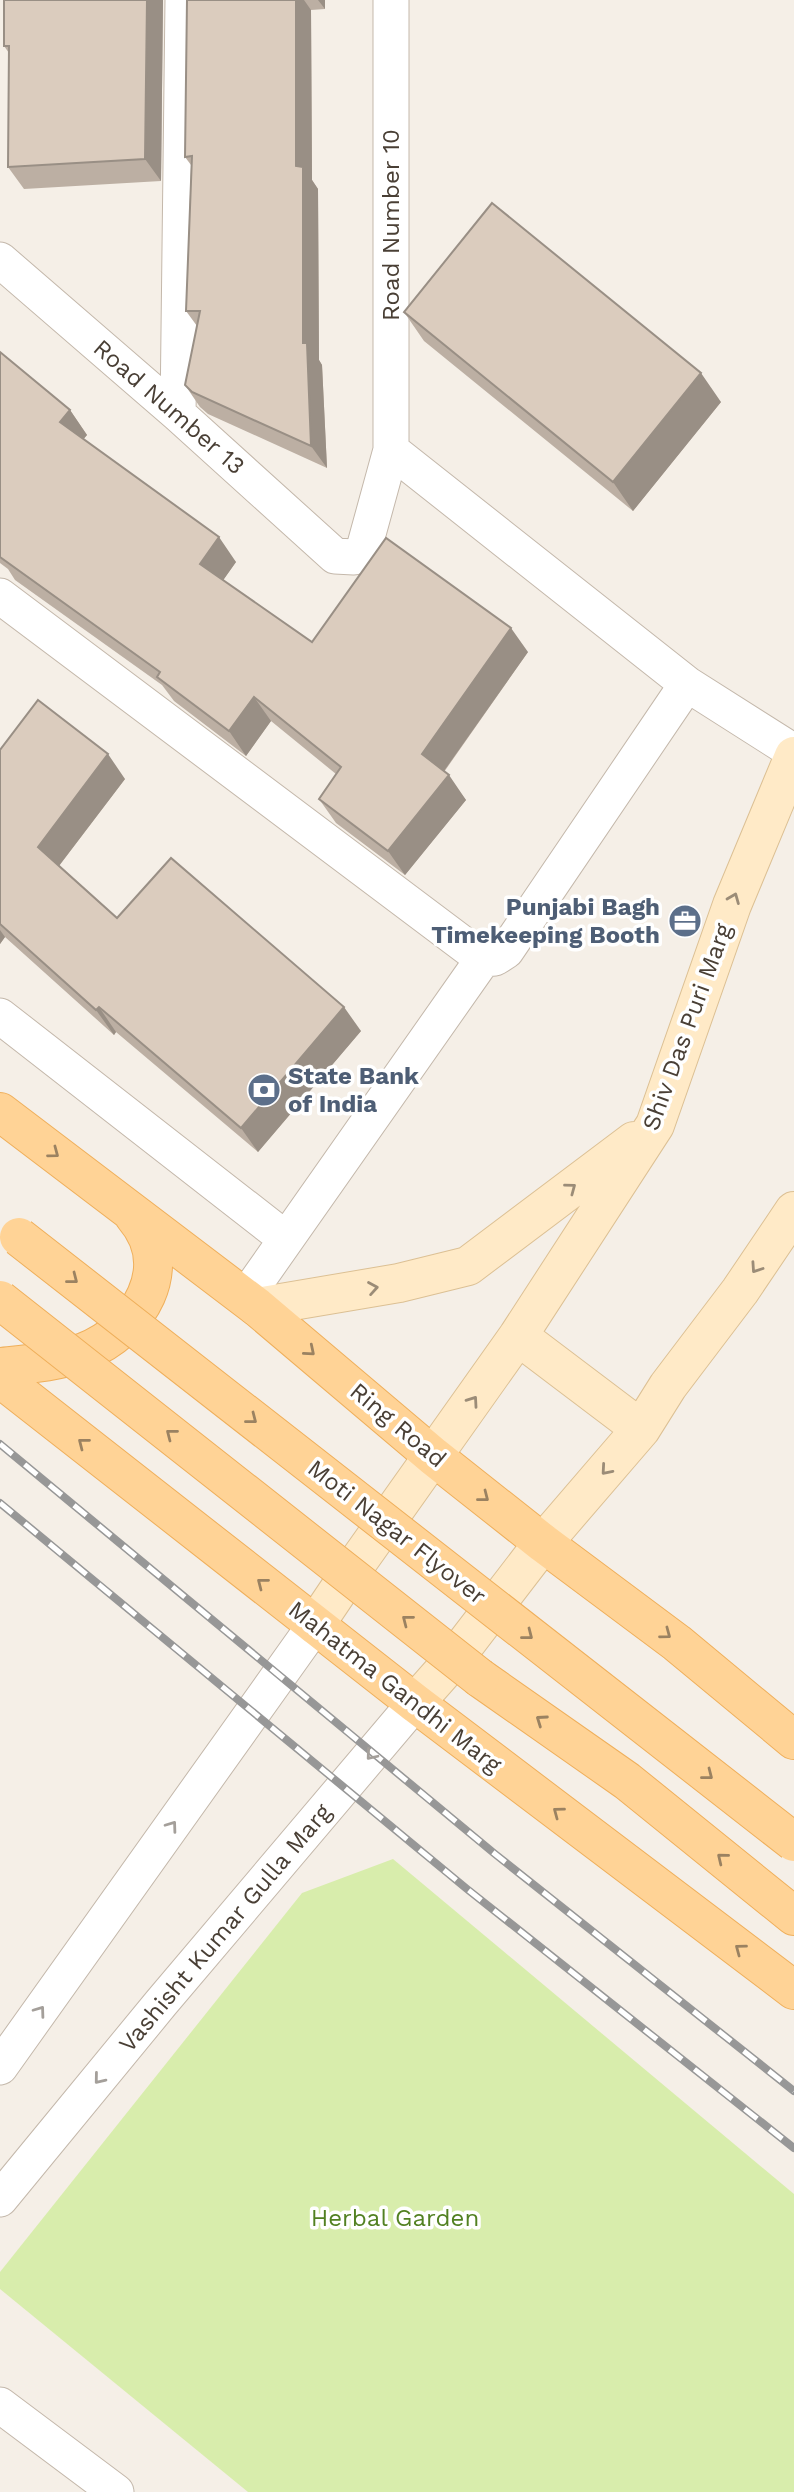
<svg xmlns="http://www.w3.org/2000/svg" width="794" height="2492" viewBox="0 0 794 2492" font-family="'Work Sans',sans-serif">
<style>
.green{fill:#d8edac}
.lines{fill:none;stroke-linecap:round;stroke-linejoin:round}
.minor-casing{stroke:#c4b8ab;stroke-width:37}
.secondary-casing{stroke:#dcc094;stroke-width:40}
.primary-casing{stroke:#efaf5b;stroke-width:40}
.minor{stroke:#fff;stroke-width:35}
.secondary{stroke:#ffeac7;stroke-width:38}
.primary{stroke:#ffd396;stroke-width:38}
.rail-casing{stroke:#979797;stroke-width:8}
.rail{stroke:#fff;stroke-width:5;stroke-dasharray:16;stroke-linecap:butt}
.primary-bridge-casing{stroke:#efaf5b;stroke-width:40;stroke-linecap:butt}
.primary-bridge{stroke:#ffd396;stroke-width:38}
.wall{fill:#bcafa3}
.shaded-wall{fill:#998f85}
.building{fill:#dbccbe;stroke:#998f85;stroke-width:2}
.oneway{stroke:#9b8c77}
.oneway2{stroke:#9b8261}
.oneway3{stroke:#a49f9a}
.labels{text-anchor:middle;dominant-baseline:central;stroke-width:7;stroke-linejoin:round;paint-order:stroke}
.street-label{font-size:24px;fill:#493f35;stroke:#fff}
.service-label{font-size:24px;font-weight:bold;fill:#4e5e75;stroke:#fff;text-anchor:end}
.park-label{font-size:24px;fill:#528122;stroke:#fff}
</style>
<rect width="100%" height="100%" fill="#f5efe7"/>
<path class="green" d="M 393,1859 L 794,2194 L 794,2492 L 248,2492 L 0,2289 L 0,2272 L 302,1893 Z"/>
<g class="lines">
<defs>
<path id="minor" d="M 0,260 L 178,414 L 335,556 L 354,557 L 363,552 L 391,450 L 391,0
M 178,414 L 183,0
M 391,450 L 687,684 L 794,752
M 0,596 L 483,959 L 495,958 L 506,951 L 687,684
M 0,1016 L 286,1239
M 245,1298 L 483,959
M 0,2067 L 315,1625
M 0,2199 L 161,2003 L 415,1703
M 0,2405 L 116,2492"/>
<path id="secondary" d="M 257,1307 L 399,1283 L 468,1266 L 634,1141
M 518,1336 L 641,1429
M 315,1625 L 350,1573 L 518,1336 L 655,1125 L 732,905 L 794,756
M 415,1703 L 454,1659 L 543,1543 L 641,1429 L 668,1386 L 740,1291 L 794,1211"/>
<path id="primary" d="M 0,1112 L 257,1307 L 433,1456 L 543,1543 L 677,1643 L 794,1740
M 0,1367 C 29,1364 57,1362 84,1352 C 139,1331 178,1267 134,1216
M 0,1378 L 415,1703 L 794,1990
M 480,1678 L 627,1781 L 794,1916"/>
</defs>
<use href="#minor" class="minor-casing"/>
<use href="#secondary" class="secondary-casing"/>
<use href="#primary" class="primary-casing"/>
<use href="#minor" class="minor"/>
<use href="#secondary" class="secondary"/>
<use href="#primary" class="primary"/>
<defs>
<path id="rail" d="M 0,1444 L 495,1854 L 794,2091
M 0,1503 L 467,1889 L 794,2148"/>
</defs>
<use href="#rail" class="rail-casing"/>
<use href="#rail" class="rail"/>
<defs>
<path id="primary-bridge" d="M 19,1237 L 794,1842
M 0,1300 L 480,1678"/>
</defs>
<use href="#primary-bridge" class="primary-bridge-casing"/>
<use href="#primary-bridge" class="primary-bridge"/>
</g>
<path class="wall" d="M 163,0 L 161,181 L 24,189 L 8,167 L 9,53 L 4,46 Z
M 187,0 L 325,0 L 325,9 L 311,10 L 312,180 L 318,189 L 319,360 L 322,365 L 327,468 L 208,414 L 200,407 L 185,385 L 197,326 L 186,311 L 191,165 L 185,157 Z
M 404,312 L 721,402 L 633,511 L 424,341 Z
M 0,352 L 70,410 L 87,435 L 83,439 L 236,562 L 223,580 L 312,642 L 528,652 L 444,772 L 466,800 L 405,875 L 336,823 L 319,799 L 336,774 L 271,721 L 246,756 L 174,701 L 162,685 L 15,580 L 8,569 L 0,563 Z
M 0,750 L 125,779 L 59,866 L 117,918 L 361,1031 L 258,1152 L 116,1032 L 114,1035 L 5,937 L 0,944 Z"/>
<path class="shaded-wall" d="M 147,0 L 163,0 L 161,181 L 145,159 Z
M 296,0 L 304,0 L 311,10 L 312,180 L 318,189 L 319,360 L 322,365 L 327,468 L 311,446 L 303,343 L 296,166 Z
M 318,0 L 325,0 L 325,9 Z
M 701,373 L 721,402 L 633,511 L 613,482 Z
M 70,410 L 87,435 L 77,447 L 60,422 Z
M 219,537 L 236,562 L 217,589 L 200,564 Z
M 511,628 L 528,652 L 439,778 L 422,754 Z
M 254,697 L 271,721 L 246,756 L 229,731 Z
M 108,754 L 125,779 L 55,871 L 38,847 Z
M 449,775 L 466,800 L 405,875 L 388,851 Z
M 0,930 L 5,937 L 0,944 Z
M 99,1007 L 116,1032 L 114,1035 L 96,1010 Z
M 344,1007 L 361,1031 L 258,1152 L 241,1128 Z"/>
<path class="building" d="M 4,0 L 147,0 L 145,159 L 8,167 L 9,46 L 4,46 Z
M 187,0 L 296,0 L 296,166 L 303,167 L 303,343 L 307,343 L 311,446 L 192,392 L 185,385 L 200,311 L 186,311 L 192,156 L 185,157 Z
M 492,203 L 701,373 L 613,482 L 404,312 Z
M 0,352 L 70,410 L 60,422 L 219,537 L 200,564 L 312,642 L 386,538 L 511,628 L 422,754 L 449,775 L 388,851 L 319,799 L 341,767 L 254,697 L 229,731 L 157,677 L 160,672 L 0,557 Z
M 38,700 L 108,754 L 38,847 L 117,918 L 171,858 L 344,1007 L 241,1128 L 99,1007 L 96,1010 L 0,924 L 0,750 Z"/>
<defs><path id="oneway-chevron" d="M-2-3.5L2.5 0L-2 3.5" fill="none" stroke-width="1.6" stroke-linecap="round" stroke-linejoin="round" transform="scale(1.75)"/></defs>
<g class="oneway">
<use href="#oneway-chevron" transform="translate(734 898) rotate(-68)"/>
<use href="#oneway-chevron" transform="translate(571 1188) rotate(-37)"/>
<use href="#oneway-chevron" transform="translate(756 1268) rotate(124)"/>
<use href="#oneway-chevron" transform="translate(373 1288) rotate(-10)"/>
<use href="#oneway-chevron" transform="translate(473 1401) rotate(-55)"/>
<use href="#oneway-chevron" transform="translate(606 1470) rotate(131)"/>
</g>
<g class="oneway2">
<use href="#oneway-chevron" transform="translate(54 1153) rotate(37)"/>
<use href="#oneway-chevron" transform="translate(73 1279) rotate(38)"/>
<use href="#oneway-chevron" transform="translate(310 1351) rotate(40)"/>
<use href="#oneway-chevron" transform="translate(252 1419) rotate(38)"/>
<use href="#oneway-chevron" transform="translate(171 1434) rotate(-142)"/>
<use href="#oneway-chevron" transform="translate(83 1443) rotate(-142)"/>
<use href="#oneway-chevron" transform="translate(484 1497) rotate(38)"/>
<use href="#oneway-chevron" transform="translate(262 1583) rotate(-142)"/>
<use href="#oneway-chevron" transform="translate(407 1620) rotate(-142)"/>
<use href="#oneway-chevron" transform="translate(666 1634) rotate(37)"/>
<use href="#oneway-chevron" transform="translate(528 1635) rotate(38)"/>
<use href="#oneway-chevron" transform="translate(541 1720) rotate(-145)"/>
<use href="#oneway-chevron" transform="translate(708 1775) rotate(38)"/>
<use href="#oneway-chevron" transform="translate(558 1812) rotate(-143)"/>
<use href="#oneway-chevron" transform="translate(722 1858) rotate(-141)"/>
<use href="#oneway-chevron" transform="translate(740 1949) rotate(-143)"/>
</g>
<g class="oneway3">
<use href="#oneway-chevron" transform="translate(371 1755) rotate(130)"/>
<use href="#oneway-chevron" transform="translate(172 1826) rotate(-54)"/>
<use href="#oneway-chevron" transform="translate(40 2011) rotate(-54)"/>
<use href="#oneway-chevron" transform="translate(99 2079) rotate(129)"/>
</g>
<defs>
<symbol id="office-disc" viewBox="-11 -11 22 22"><circle r="9.5" fill="#5c6f8a" stroke="#fff"/><path d="M-6-3h4V-5.5h4V-3h4V5H-6ZM-1-4.5V-3h2v-1.5ZM-6 0V1H6V0Z" fill="#fff"/></symbol>
<symbol id="bank-disc" viewBox="-11 -11 22 22"><circle r="9.5" fill="#5c6f8a" stroke="#fff"/><path d="M-6-4H6V4H-6ZM0-2.3a2.3 2.3 0 1 0 0 4.6a2.3 2.3 0 1 0 0-4.6Z" fill="#fff"/></symbol>
</defs>
<g fill-rule="evenodd">
<use href="#office-disc" x="666" y="902" width="38" height="38"/>
<use href="#bank-disc" x="245" y="1071" width="38" height="38"/>
</g>
<g class="labels">
<g class="street-label">
<text transform="translate(391 225) rotate(-90)">Road Number 10</text>
<text transform="translate(169 407) rotate(41)">Road Number 13</text>
<text transform="translate(687 1027) rotate(-70)">Shiv Das Puri Marg</text>
<text transform="translate(398 1425) rotate(40)">Ring Road</text>
<text transform="translate(397 1532) rotate(38)">Moti Nagar Flyover</text>
<text transform="translate(395 1687) rotate(38)">Mahatma Gandhi Marg</text>
<text transform="translate(225 1928) rotate(-50)">Vashisht Kumar Gulla Marg</text>
</g>
<g class="service-label">
<text x="660" y="907">Punjabi Bagh<tspan x="660" dy="28">Timekeeping Booth</tspan></text>
<text x="288" y="1076" text-anchor="start">State Bank<tspan x="288" dy="28">of India</tspan></text>
</g>
<g class="park-label">
<text x="395" y="2218">Herbal Garden</text>
</g>
</g>
</svg>
